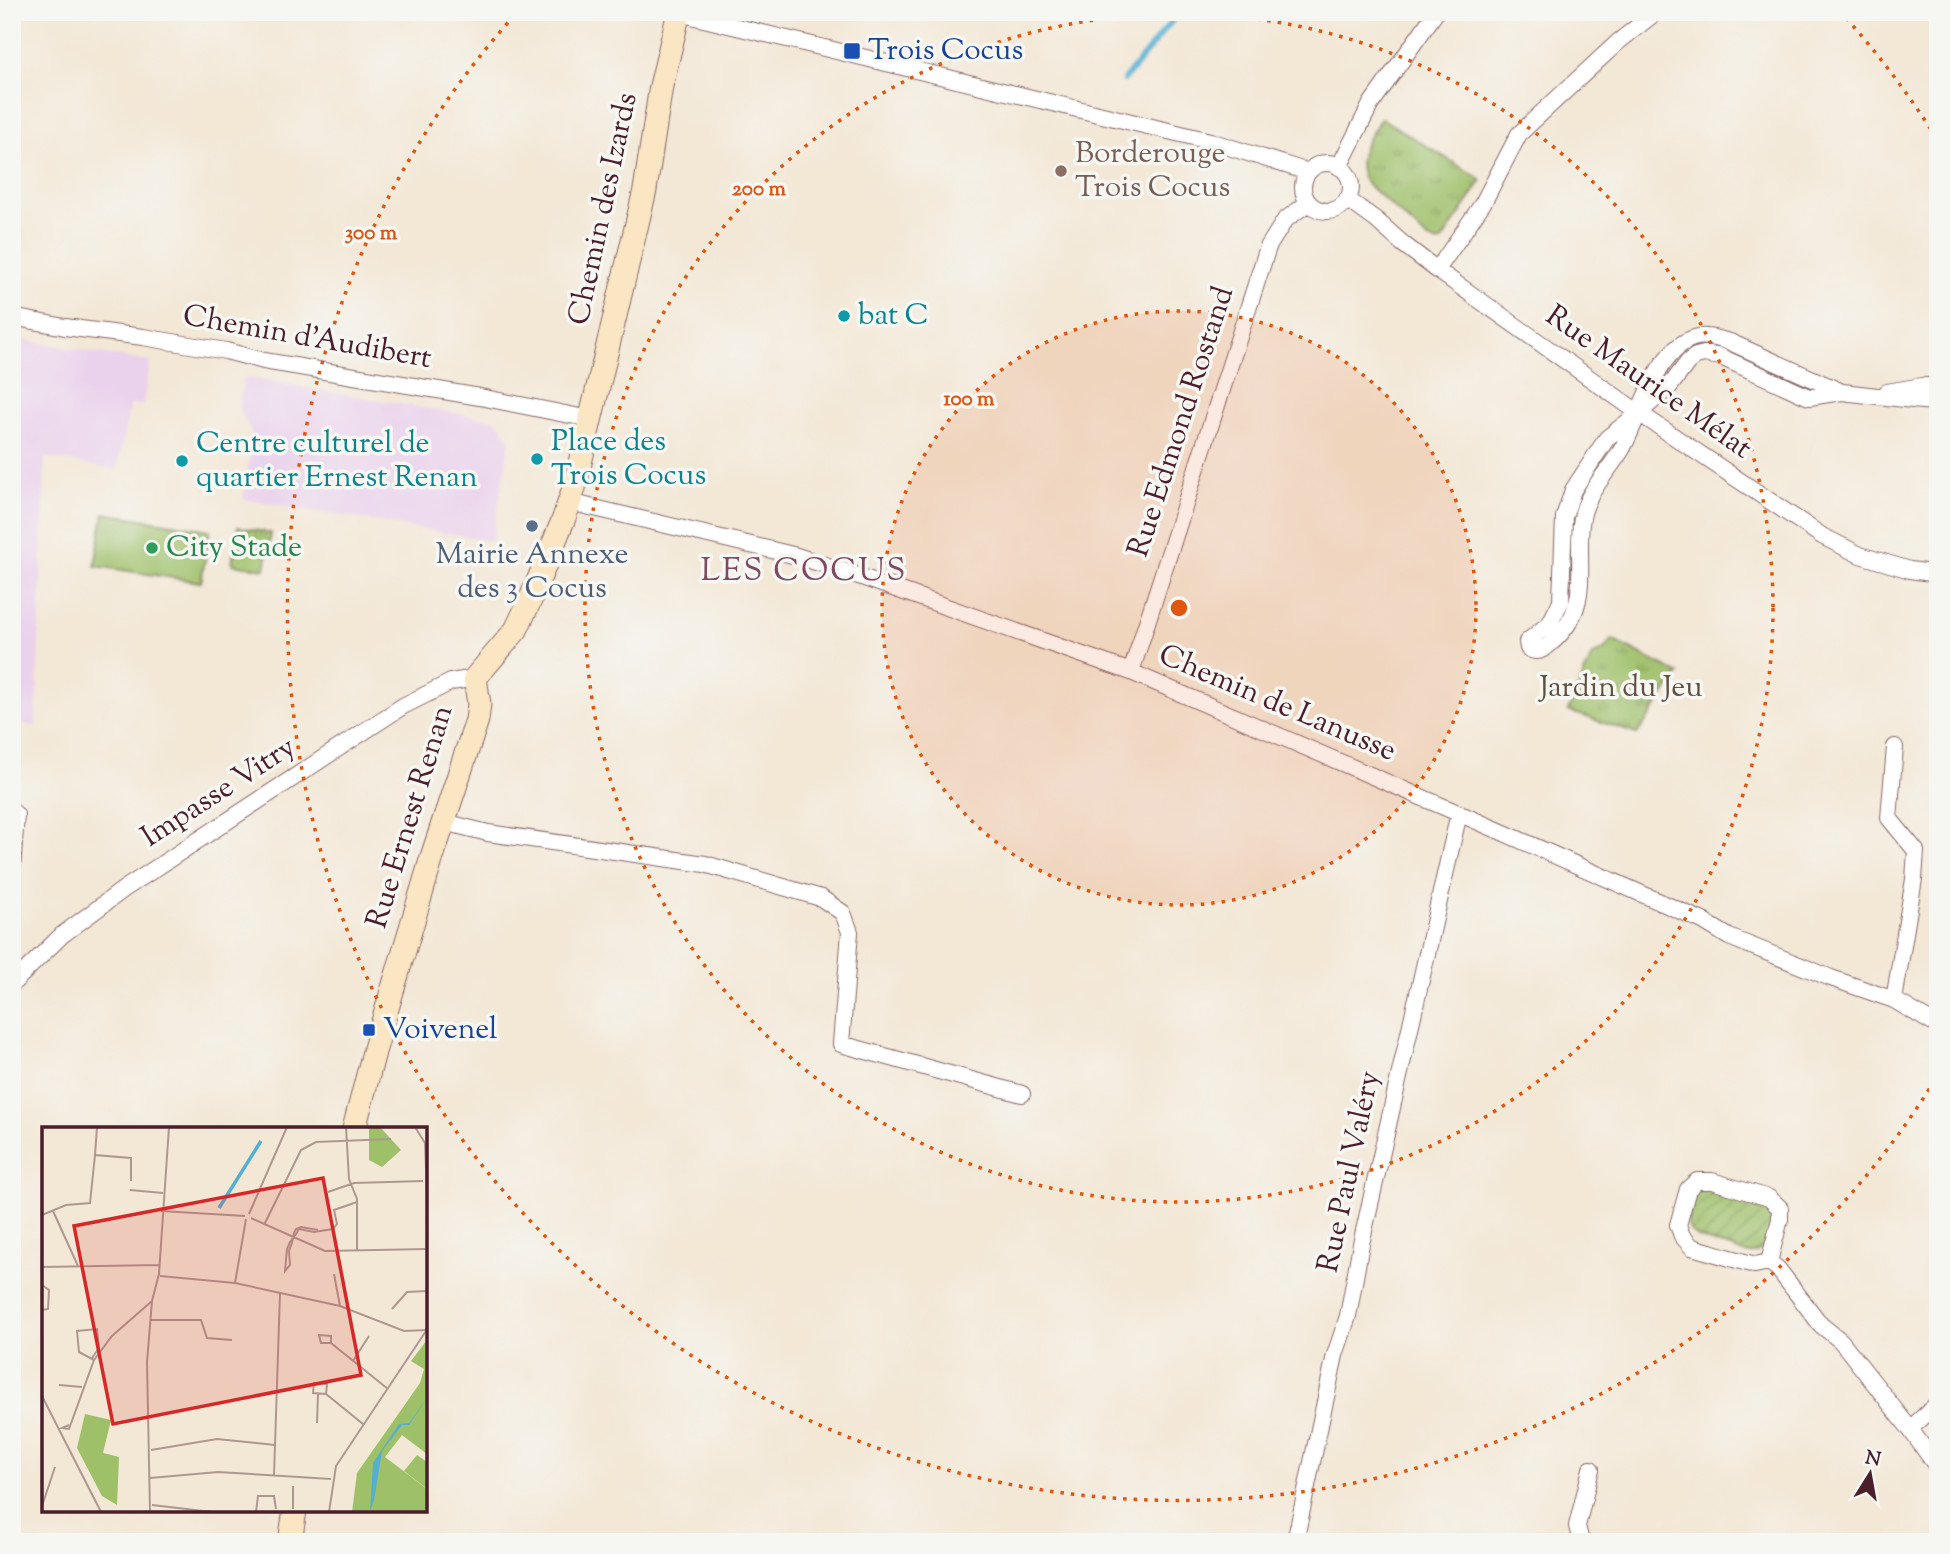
<svg xmlns="http://www.w3.org/2000/svg" width="1950" height="1554" viewBox="0 0 1950 1554" font-family="'Sorts Mill Goudy',serif">
<style>
.built{fill:#ead1ec}
.park{fill:url(#park-tufts);stroke:#74704a;stroke-width:2}
.garden{fill:url(#garden-furrows);stroke:#74704a;stroke-width:2}
.pitch{fill:#9ec069;stroke:#74704a;stroke-width:2}
.lines{fill:none;stroke-linecap:round;stroke-linejoin:round}
.stream{stroke:#53b0d1;stroke-width:6}
.street-casing{stroke:#856566;stroke-width:18}
.secondary-casing{stroke:#856566;stroke-width:25}
.street{stroke:#fff;stroke-width:16}
.secondary{stroke:#fbe6c4;stroke-width:23}
.ring{fill:none;stroke:#e0560e;stroke-width:3.5;stroke-dasharray:3.5 7}
.transit-dot{fill:#1a4fb4;stroke:#f6f6f2;stroke-width:2.5}
.education-dot{fill:#8d6e63;stroke:#f6f6f2;stroke-width:2.5}
.culture-dot{fill:#0f9aa8;stroke:#f6f6f2;stroke-width:2.5}
.service-dot{fill:#5c6f8a;stroke:#f6f6f2;stroke-width:2.5}
.leisure-dot{fill:#2e9e5b;stroke:#f6f6f2;stroke-width:2.5}
.labels{text-anchor:middle;dominant-baseline:central;stroke-width:7;stroke-linejoin:round;paint-order:stroke}
.transit-label{font-size:30px;fill:#164399;stroke:#f6f6f2;text-anchor:start}
.education-label{font-size:30px;fill:#785e54;stroke:#f6f6f2;text-anchor:start}
.street-label{font-size:30px;fill:#4a1f2b;stroke:#f6f6f2}
.culture-label{font-size:30px;fill:#0d838f;stroke:#f6f6f2;text-anchor:start}
.leisure-label{font-size:30px;fill:#27864d;stroke:#f6f6f2;text-anchor:start}
.service-label{font-size:30px;fill:#4e5e75;stroke:#f6f6f2}
.park-label{font-size:30px;fill:#634f3e;stroke:#f6f6f2}
.neighbourhood-label{font-size:32px;letter-spacing:2px;fill:#7f495f;stroke:#f6f6f2}
.inset-river{fill:none;stroke:#53b0d1;stroke-width:3.5}
.inset-road{fill:none;stroke:#af9791;stroke-width:2}
.view{fill:#d62828;fill-opacity:0.15;stroke:#d62828;stroke-width:3.5}
.inset-edge{fill:none;stroke:#4a1f2b;stroke-width:3.5}
.centre{fill:#e0560e;stroke:#f6f6f2;stroke-width:3.5}
.ring-label{font-size:21px;text-anchor:middle;font-weight:bold;fill:#e0560e;stroke:#f6f6f2;stroke-width:7;stroke-linejoin:round;paint-order:stroke}
</style>
<defs>
<pattern id="park-tufts" width="24" height="20" patternUnits="userSpaceOnUse" patternTransform="scale(1.75)"><rect width="24" height="20" fill="#9ec069"/><path d="M3 7l-1-3M5 7V3M7 7l1-3M15 17l-1-3M17 17v-4M19 17l1-3" fill="none" stroke="#839b57"/></pattern>
<pattern id="garden-furrows" width="10" height="10" patternUnits="userSpaceOnUse" patternTransform="scale(1.75)"><rect width="10" height="10" fill="#9ec069"/><path d="M-1 1l2-2M0 10L10 0M9 11l2-2" fill="none" stroke="#839b57"/></pattern>
</defs>
<rect width="100%" height="100%" fill="#f6f6f2"/>
<filter id="ink" filterUnits="userSpaceOnUse"><feTurbulence type="fractalNoise" baseFrequency=".0143" numOctaves="2"/><feDisplacementMap in="SourceGraphic" scale="14" xChannelSelector="R" yChannelSelector="G"/><feConvolveMatrix kernelMatrix="1 2 1 2 8 2 1 2 1" color-interpolation-filters="sRGB"/></filter>
<filter id="wash" filterUnits="userSpaceOnUse"><feTurbulence type="fractalNoise" baseFrequency=".00686" numOctaves="4" result="noise"/><feDisplacementMap in="SourceGraphic" scale="28" xChannelSelector="R" yChannelSelector="G"/><feGaussianBlur stdDeviation="1.57" result="paint"/><feColorMatrix in="noise" values="0 0 0 0 0 0 0 0 0 0 0 0 0 0 0 0 0 1.4 0 .05"/><feComposite in="paint" operator="in"/></filter>
<g filter="url(#wash)">
<rect width="100%" height="100%" fill="#f3e7d5"/>
<path class="built" d="M 12,338 L 150,362 L 143,405 L 130,404 L 117,470 L 45,457 L 36,726 L 12,722 Z
M 244,377 L 495,420 L 499,422 L 510,441 L 492,541 L 243,499 L 253,437 L 239,407 Z"/>
<path class="park" d="M 1381,118 L 1482,180 L 1442,241 L 1438,243 L 1428,239 L 1366,183 C 1351,159 1368,139 1381,118 Z
M 238,527 L 271,533 L 265,569 L 232,564 Z
M 1612,640 L 1679,674 L 1637,734 L 1568,711 L 1592,656 L 1604,650 Z"/>
<path class="garden" d="M 1705,1188 L 1713,1188 L 1760,1202 C 1765,1206 1769,1209 1771,1214 C 1776,1228 1766,1252 1750,1254 C 1743,1254 1732,1248 1724,1246 C 1686,1235 1682,1233 1694,1194 Z"/>
<path class="pitch" d="M 104,513 L 210,530 L 201,582 L 95,566 Z"/>
<g class="lines">
<path class="stream" d="M 1124,80 L 1179,12"/>
</g>
</g>
<g filter="url(#ink)">
<g class="lines">
<defs>
<path id="street" d="M 679,13 L 1210,141 L 1308,172
M1303 187a24 24 0 1 1 48 0a24 24 0 1 1-48 0Z
M 1339,167 L 1371,104 L 1436,12
M 1347,199 L 1376,220 L 1403,244 L 1437,270 L 1639,413 L 1822,536 L 1860,555 L 1910,570 L 1938,574
M 1437,270 L 1483,203 L 1519,134 L 1618,42 L 1656,12
M 12,317 L 65,327 L 143,337 L 226,351 L 264,361 L 480,397 L 590,419
M 1842,392 L 1730,342 C 1721,340 1709,335 1698,337 C 1656,345 1641,416 1622,449 C 1609,471 1590,488 1583,513 C 1580,524 1580,534 1580,545 C 1580,586 1585,614 1550,644 C 1543,650 1537,654 1528,648 L 1527,642 L 1550,623 L 1561,601 L 1564,517 L 1573,490 L 1607,438 L 1639,413 L 1670,386 L 1688,362 L 1696,356 L 1704,354 L 1721,357 L 1809,397 L 1842,392 L 1922,401 L 1938,402
M 1887,392 L 1922,386 L 1938,386
M 569,502 L 797,556 L 856,575 L 1131,672 L 1502,832 L 1703,921 L 1729,937 L 1831,978 L 1894,1000 L 1938,1026
M 1131,672 L 1268,247 L 1285,220 L 1308,203
M 12,811 L 16,815 L 12,870
M 444,822 L 488,833 L 705,864 L 821,898 L 843,913 L 850,932 L 841,1044 L 1022,1094
M 12,984 L 62,935 L 124,889 L 328,755 L 403,706 L 451,682 L 475,678
M 1894,1000 L 1914,879 L 1916,851 L 1889,818 L 1895,747
M 1697,1181 L 1712,1181 L 1769,1198 L 1780,1208 L 1780,1219 L 1769,1262 L 1755,1265 L 1692,1247 L 1682,1236 L 1678,1225 L 1688,1189 Z
M 1769,1262 L 1778,1269 L 1821,1325 L 1841,1341 L 1910,1429 L 1938,1468
M 1910,1429 L 1938,1403
M 1295,1542 L 1335,1355 L 1348,1316 L 1361,1244 L 1459,813
M 1581,1542 L 1577,1526 L 1591,1469"/>
<path id="secondary" d="M 354,1129 L 374,1052 L 432,857 L 477,720 L 479,704 L 475,678 L 516,630 L 532,596 L 564,518 L 574,488 L 645,190 L 661,86 L 679,12
M 290,1542 L 295,1510"/>
</defs>
<use href="#street" class="street-casing"/>
<use href="#secondary" class="secondary-casing"/>
<use href="#street" class="street"/>
<use href="#secondary" class="secondary"/>
</g>
</g>
<circle cx="1179" cy="608" r="297" fill="#e0560e" fill-opacity=".12"/>
<g class="ring">
<circle cx="1179" cy="608" r="297"/>
<circle cx="1179" cy="608" r="594"/>
<path d="M1935 1080A891 891 0 1 1 512 18M1846 18A891 891 0 0 1 1935 136"/>
</g>
<g class="transit-dot">
<rect x="843" y="42" width="18" height="18" rx="3.5"/>
<rect x="362" y="1023" width="14" height="14" rx="3.5"/>
</g>
<circle class="education-dot" cx="1061" cy="171" r="7"/>
<g class="culture-dot">
<circle cx="844" cy="316" r="7"/>
<circle cx="537" cy="459" r="7"/>
<circle cx="182" cy="461" r="7"/>
</g>
<circle class="service-dot" cx="532" cy="526" r="7"/>
<circle class="leisure-dot" cx="152" cy="548" r="7"/>
<g class="labels">
<g class="transit-label">
<text x="868" y="51">Trois Cocus</text>
<text x="383" y="1030">Voivenel</text>
</g>
<g class="education-label">
<text x="1075" y="154">Borderouge<tspan x="1075" dy="34">Trois Cocus</tspan></text>
</g>
<g class="street-label">
<text transform="translate(604 209) rotate(-78)">Chemin des Izards</text>
<text transform="translate(307 338) rotate(10)">Chemin d'Audibert</text>
<text transform="translate(1648 383) rotate(35)">Rue Maurice Mélat</text>
<text transform="translate(1182 422) rotate(-72)">Rue Edmond Rostand</text>
<text transform="translate(1277 704) rotate(23)">Chemin de Lanusse</text>
<text transform="translate(219 793) rotate(-33)">Impasse Vitry</text>
<text transform="translate(411 817) rotate(-73)">Rue Ernest Renan</text>
<text transform="translate(1350 1172) rotate(-78)">Rue Paul Valéry</text>
</g>
<g class="culture-label">
<text x="858" y="316">bat C</text>
<text x="551" y="442">Place des<tspan x="551" dy="34">Trois Cocus</tspan></text>
<text x="196" y="444">Centre culturel de<tspan x="196" dy="34">quartier Ernest Renan</tspan></text>
</g>
<g class="leisure-label">
<text x="166" y="548">City Stade</text>
</g>
<g class="service-label">
<text x="532" y="555">Mairie Annexe<tspan x="532" dy="34">des 3 Cocus</tspan></text>
</g>
<g class="park-label">
<text x="1621" y="688">Jardin du Jeu</text>
</g>
<g class="neighbourhood-label">
<text x="804" y="572">LES COCUS</text>
</g>
</g>
<g transform="translate(42 1127)">
<rect width="385" height="385" fill="#f3e7d5"/>
<path d="M 327,0 L 338,0 L 359,23 L 340,40 L 327,33 ZM 385,213 L 385,327 L 360,308 L 343,330 L 385,362 L 385,384 L 310,385 L 315,346 L 378,256 L 382,242 L 369,234 Z" fill="#9ec069"/>
<path d="M 43,287 L 69,293 L 61,326 L 77,330 L 75,378 L 60,369 L 35,321 ZM 375,328 L 385,335 L 384,361 L 362,344 ZM 374,358 L 385,366 L 383,385 L 373,385 L 367,369 Z" fill="#9ec069"/>
<path d="M 385,271 L 367,298 L 360,298 L 340,324 L 332,373 L 328,385 L 331,336 L 357,297 L 367,296 Z" fill="#53b0d1"/>
<path class="inset-river" d="M 177,81 L 219,14"/>
<path class="inset-road" d="M 55,0 L 53,28 L 89,31 L 89,54M 304,0 L 307,52 L 315,72 L 315,124M 373,0 L 383,16 L 385,68M 88,63 L 121,66M 286,65 L 312,56 L 381,54M 11,84 L 36,139M 119,84 L 203,89M 207,87 L 245,0M 0,88 L 24,78 L 48,76 L 53,28M 209,91 L 283,124 L 385,122M 222,98 L 259,23 L 274,15 L 349,12M 276,103 L 259,100 L 254,102 L 252,106 L 250,116 L 247,124 L 248,138 L 243,144 L 245,122 L 248,115 L 254,107 L 257,102 L 272,105 L 291,102 L 295,97 L 292,83 L 315,75M 0,140 L 117,138M 292,147 L 298,179M 118,149 L 193,156 L 298,179 L 362,204 L 385,203M 193,156 L 204,92M 0,158 L 7,163 L 6,182 L 0,183M 350,182 L 365,165 L 385,164M 109,193 L 159,193 L 165,211 L 190,213M 289,216 L 279,216 L 277,208 L 289,209 L 289,216 L 346,262M 50,231 L 57,221 L 55,202 L 35,204 L 37,225 L 52,233M 311,234 L 327,209M 17,258 L 40,260M 284,267 L 285,257 L 272,256 L 271,266 L 284,267 L 321,297M 0,269 L 59,385M 275,296 L 276,267M 27,298 L 20,301 L 27,302 L 52,233 L 70,209 L 110,174M 109,323 L 175,312 L 233,318M 232,348 L 238,166M 108,351 L 176,345 L 289,352M 251,359 L 251,382M 110,378 L 170,385M 0,379 L 13,340M 108,385 L 105,235 L 110,174 L 117,147 L 127,0M 214,385 L 216,369 L 232,369 L 234,382M 287,385 L 294,339 L 384,204"/>
<path class="view" d="M 281,51 L 319,248 L 71,297 L 32,99 Z"/>
<rect width="385" height="385" class="inset-edge"/>
</g>
<circle cx="1179" cy="608" r="10" class="centre"/>
<g class="ring-label">
<text x="759" y="195">200 m</text>
<text x="371" y="239">300 m</text>
<text x="969" y="405">100 m</text>
</g>
<rect width="1950" height="1554" fill="none" stroke="#f6f6f2" stroke-width="42"/>
<g transform="translate(1870 1474) rotate(11)" stroke="#f6f6f2" stroke-width="5" paint-order="stroke">
<path d="M0-5L12 26L0 18L-12 26Z" fill="#4a1f2b"/>
<text y="-10" font-size="19" font-weight="bold" text-anchor="middle" fill="#4a1f2b">N</text>
</g>
</svg>
